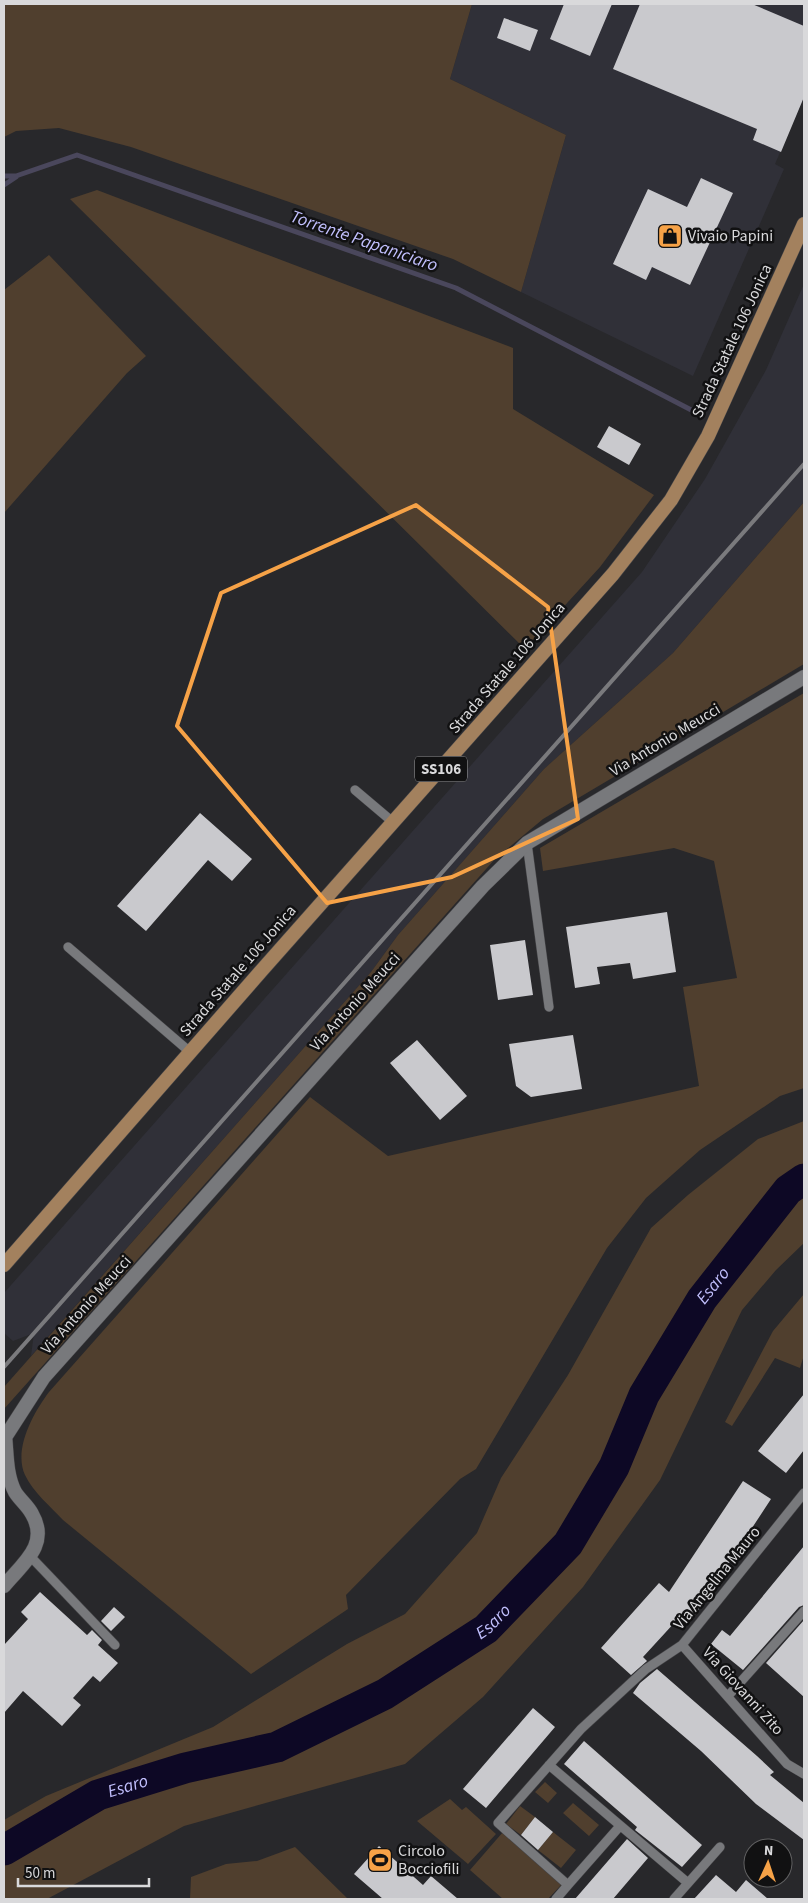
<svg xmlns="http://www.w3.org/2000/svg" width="808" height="1903" viewBox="0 0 808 1903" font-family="'Source Sans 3',sans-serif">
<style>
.built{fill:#303038}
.green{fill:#503f2e}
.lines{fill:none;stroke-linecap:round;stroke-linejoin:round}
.stream{stroke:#4a475c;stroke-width:5}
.river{stroke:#0d0825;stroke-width:31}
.building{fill:#c9c9cd}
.service-casing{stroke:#454548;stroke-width:10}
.minor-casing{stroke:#454548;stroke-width:15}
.primary-casing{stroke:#454548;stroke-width:15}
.service{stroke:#78797c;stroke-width:9}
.minor{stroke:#78797c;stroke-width:14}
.primary{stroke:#a3815e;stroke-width:14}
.rail{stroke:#7a7a7d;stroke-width:4}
.marked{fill:none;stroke:#f6a247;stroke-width:4;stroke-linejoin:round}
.labels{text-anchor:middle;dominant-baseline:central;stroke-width:5;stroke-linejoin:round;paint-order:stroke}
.shield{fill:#111112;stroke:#9d9d9f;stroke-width:1}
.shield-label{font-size:15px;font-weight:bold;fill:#d9d9db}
.poi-label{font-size:16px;fill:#d9d9db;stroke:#111112;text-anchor:start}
.street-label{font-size:16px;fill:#d9d9db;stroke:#111112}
.water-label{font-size:18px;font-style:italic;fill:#c1bffd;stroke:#111112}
</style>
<rect width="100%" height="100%" fill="#28282b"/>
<path class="built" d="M 472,4 L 804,4 L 804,97 L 775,164 L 784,169 L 693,376 L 521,292 L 566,135 L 450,79 Z
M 804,284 L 804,502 L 673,653 L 544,769 L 398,935 L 371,972 L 31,1356 L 34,1333 L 13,1341 L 4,1333 L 4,1293 L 642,572 L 705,479 L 766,370 Z"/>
<path class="green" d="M 4,4 L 472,4 L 450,79 L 566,135 L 521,292 L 453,259 L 131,147 L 59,128 L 16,131 L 4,137 Z
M 97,190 L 513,348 L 513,409 L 654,495 L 600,567 L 525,649 L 70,199 Z
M 49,255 L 146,356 L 127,373 L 4,513 L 4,290 Z
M 804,502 L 804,664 L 543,819 L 495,859 L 4,1409 L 4,1387 L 371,972 L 398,935 L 544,769 L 673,653 Z
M 804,693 L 804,1088 L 780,1096 L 700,1150 L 646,1198 L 607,1248 L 476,1469 L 460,1479 L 346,1595 L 348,1609 L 251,1674 L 63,1520 C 50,1506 33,1492 25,1475 C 13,1449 34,1412 49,1392 L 310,1097 L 388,1156 L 699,1086 L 683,987 L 737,978 L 714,861 L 674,848 L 543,871 L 540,848 Z
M 804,1121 L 804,1243 L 776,1270 L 742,1310 L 660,1480 L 583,1587 L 483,1697 L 405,1764 L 184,1826 L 47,1899 L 4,1899 L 4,1820 L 46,1796 L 213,1727 L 347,1644 L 405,1614 L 477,1533 L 501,1478 L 568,1375 L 651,1228 L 688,1195 L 758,1139 Z
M 804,1294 L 804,1355 L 800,1368 L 775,1358 L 732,1426 L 725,1422 L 773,1331 Z
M 545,1782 L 557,1793 L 548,1803 L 535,1792 Z
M 450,1799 L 462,1810 L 466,1807 L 496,1834 L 468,1864 L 417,1821 Z
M 573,1803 L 599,1825 L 589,1836 L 563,1813 Z
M 520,1806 L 535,1817 L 521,1835 L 506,1824 Z
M 503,1832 L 562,1884 L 548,1899 L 503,1899 L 470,1870 Z
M 553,1832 L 576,1850 L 561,1868 L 538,1850 Z
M 295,1847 L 348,1899 L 190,1899 L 191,1877 L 226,1864 L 257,1861 Z"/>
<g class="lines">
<path class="stream" d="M 4,176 L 16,176 L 77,155 L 456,288 L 699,414
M 4,185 L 16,177"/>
<path class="river" id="s1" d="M 4,1850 L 98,1795 L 185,1768 L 277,1747 L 385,1694 L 486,1629 L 568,1544 L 614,1467 L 644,1395 L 702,1299 L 788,1190 L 804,1179"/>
</g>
<path class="building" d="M 564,4 L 612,4 L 590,56 L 550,39 Z
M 640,4 L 752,4 L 804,26 L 804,97 L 781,152 L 753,140 L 757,129 L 613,69 Z
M 504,18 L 538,30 L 530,51 L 497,38 Z
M 701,178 L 733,193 L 690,285 L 652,267 L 646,280 L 613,264 L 648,189 L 687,207 Z
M 609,426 L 641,444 L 629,465 L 597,447 Z
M 200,813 L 252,859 L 232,881 L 208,860 L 146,931 L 117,906 Z
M 667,912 L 676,972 L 633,979 L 630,963 L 597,967 L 600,984 L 575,988 L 566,927 Z
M 525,940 L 533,995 L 498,1000 L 490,945 Z
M 573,1035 L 582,1089 L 531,1097 L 516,1086 L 509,1044 Z
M 417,1040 L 467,1096 L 440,1120 L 390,1063 Z
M 804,1394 L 804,1450 L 786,1473 L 758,1451 Z
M 743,1481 L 771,1499 L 695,1615 L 687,1609 L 643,1657 L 647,1661 L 631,1675 L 601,1648 L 659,1583 L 669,1592 Z
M 804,1546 L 804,1605 L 799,1607 L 743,1670 L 711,1644 L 722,1630 L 730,1636 Z
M 40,1592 L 87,1635 L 92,1630 L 102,1640 L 98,1645 L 118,1663 L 100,1682 L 93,1676 L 73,1698 L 81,1705 L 62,1726 L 23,1691 L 4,1713 L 4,1645 L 28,1619 L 21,1612 Z
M 114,1607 L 125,1617 L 111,1631 L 101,1621 Z
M 804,1620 L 804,1697 L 766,1663 Z
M 657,1669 L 757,1756 L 774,1772 L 770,1775 L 804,1803 L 804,1840 L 756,1804 L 701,1751 L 633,1693 L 640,1683 Z
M 533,1708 L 555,1727 L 486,1808 L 463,1789 Z
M 584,1741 L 702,1845 L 682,1867 L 635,1830 L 637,1827 L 564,1764 Z
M 535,1817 L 553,1832 L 538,1850 L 521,1835 Z
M 627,1839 L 648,1858 L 613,1899 L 575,1899 Z
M 379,1846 L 423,1885 L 431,1876 L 458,1899 L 383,1899 L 354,1874 Z
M 716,1875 L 736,1892 L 746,1880 L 768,1899 L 694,1899 Z"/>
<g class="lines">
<defs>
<path id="service" d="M 355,790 L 394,823
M 527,843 L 549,1007
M 68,947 L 190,1052
M 30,1556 L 115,1645
M 682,1645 L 787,1764 L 804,1774
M 728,1696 L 804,1611
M 549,1765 L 688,1883
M 568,1885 L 620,1826
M 556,1899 L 568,1885 L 498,1823 L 581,1729 L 646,1669 L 682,1645 L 804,1493
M 674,1899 L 720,1847"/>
<path id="minor" d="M 4,1439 L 44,1377 L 483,886 L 527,843 L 804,677
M 4,1586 C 22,1564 50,1545 32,1514 C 28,1506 20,1500 15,1492 C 6,1475 7,1454 5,1435"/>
<path id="primary" d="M 4,1265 L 262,970 L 613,574 L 671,500 L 708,436 L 804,224"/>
</defs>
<use href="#service" class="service-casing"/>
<use href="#minor" class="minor-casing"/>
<use href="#primary" class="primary-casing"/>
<use href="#service" class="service"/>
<use href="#minor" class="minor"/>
<use href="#primary" class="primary"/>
<path class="rail" d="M 4,1367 L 804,464"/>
</g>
<path class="marked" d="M 416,505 L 548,607 L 578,819 L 452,877 L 327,903 L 177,726 L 221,593 Z"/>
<defs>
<symbol id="shop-square" viewBox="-11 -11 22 22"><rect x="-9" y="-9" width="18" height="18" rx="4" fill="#f6a247" stroke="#111112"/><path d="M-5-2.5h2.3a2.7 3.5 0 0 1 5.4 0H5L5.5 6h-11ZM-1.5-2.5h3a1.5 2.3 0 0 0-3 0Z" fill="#111"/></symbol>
<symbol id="stadium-square" viewBox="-11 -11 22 22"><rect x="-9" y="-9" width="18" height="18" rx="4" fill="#f6a247" stroke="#111112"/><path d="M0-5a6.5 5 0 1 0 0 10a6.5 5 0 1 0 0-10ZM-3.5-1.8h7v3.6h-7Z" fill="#111"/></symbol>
</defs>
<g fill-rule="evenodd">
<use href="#shop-square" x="656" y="222" width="28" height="28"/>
<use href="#stadium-square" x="366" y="1846" width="28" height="28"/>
</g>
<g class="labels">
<rect class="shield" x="415" y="756.5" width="52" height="25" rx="4"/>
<g class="shield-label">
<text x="441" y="769">SS106</text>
</g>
<g class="poi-label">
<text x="688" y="236">Vivaio Papini</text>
<text x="398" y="1851">Circolo<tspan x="398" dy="18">Bocciofili</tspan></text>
</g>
<g class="street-label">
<text transform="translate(732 341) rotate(-65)">Strada Statale 106 Jonica</text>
<text transform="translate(507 668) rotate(-49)">Strada Statale 106 Jonica</text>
<text transform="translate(665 740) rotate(-31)">Via Antonio Meucci</text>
<text transform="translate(238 971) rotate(-49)">Strada Statale 106 Jonica</text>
<text transform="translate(355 1002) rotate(-48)">Via Antonio Meucci</text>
<text transform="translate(86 1305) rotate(-48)">Via Antonio Meucci</text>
<text transform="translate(717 1578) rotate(-51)">Via Angelina Mauro</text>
<text transform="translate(743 1691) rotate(48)">Via Giovanni Zito</text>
</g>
<g class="water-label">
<text transform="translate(364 241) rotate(19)">Torrente Papaniciaro</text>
<text stroke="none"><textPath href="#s1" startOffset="950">Esaro</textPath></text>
<text stroke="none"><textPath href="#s1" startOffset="545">Esaro</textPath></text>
<text stroke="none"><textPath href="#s1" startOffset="140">Esaro</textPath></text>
</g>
</g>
<rect width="808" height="1903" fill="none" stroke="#d9d9db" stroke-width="10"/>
<g transform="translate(768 1863) rotate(3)"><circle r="24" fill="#111112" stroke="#616162"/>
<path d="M0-4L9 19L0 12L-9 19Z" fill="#f6a247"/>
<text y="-8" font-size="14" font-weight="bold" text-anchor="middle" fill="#d9d9db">N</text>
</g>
<path d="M18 1878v8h131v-8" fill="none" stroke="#d9d9db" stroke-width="2.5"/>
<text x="25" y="1878" font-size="15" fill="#d9d9db" stroke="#111112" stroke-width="4" paint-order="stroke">50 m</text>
</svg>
